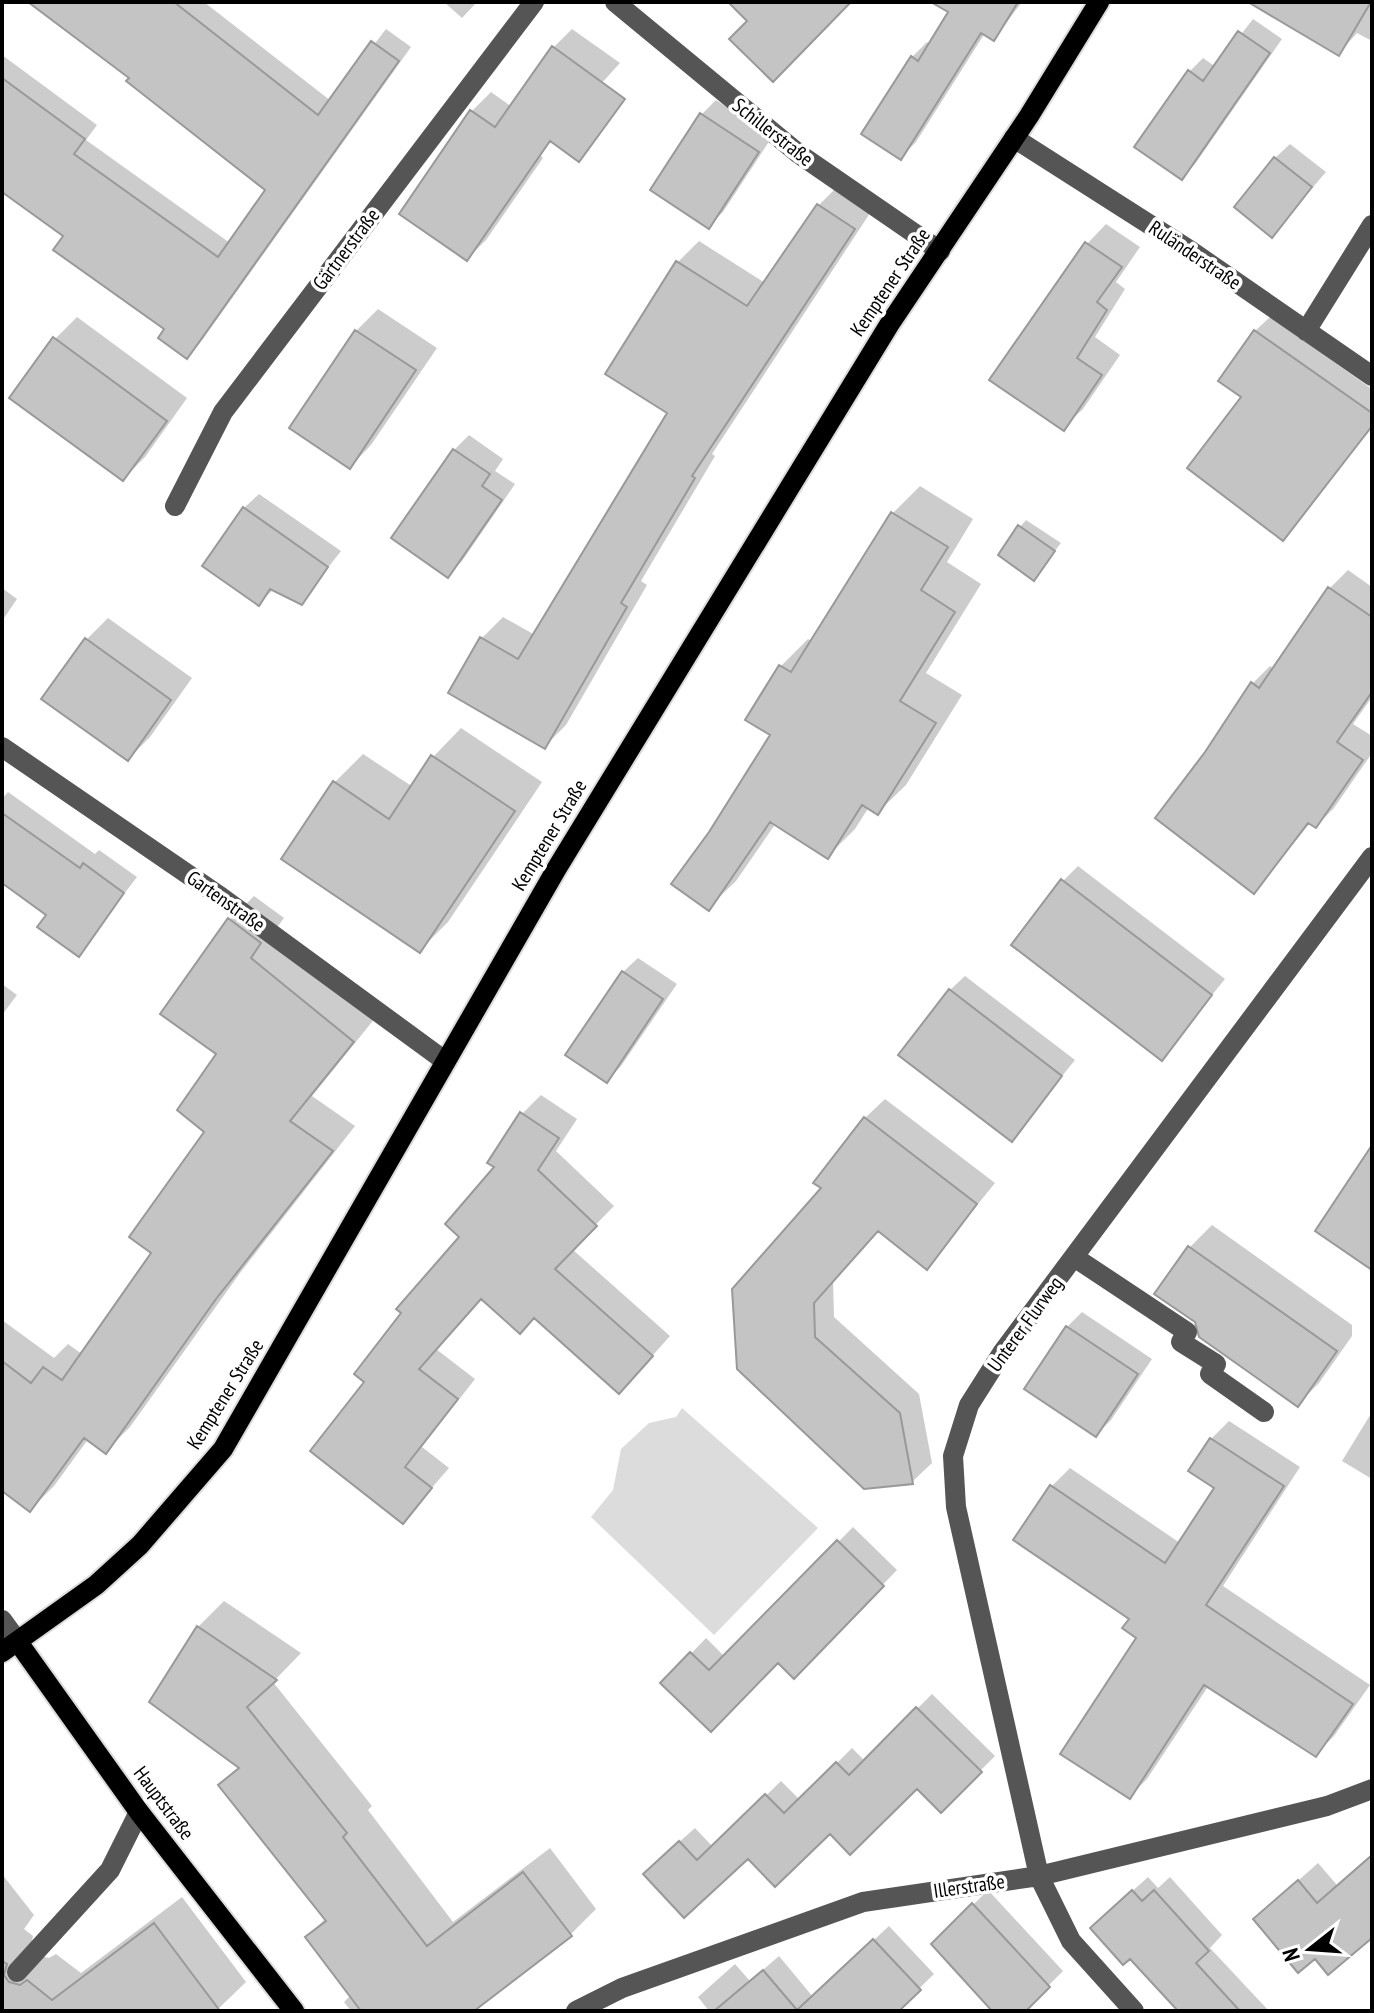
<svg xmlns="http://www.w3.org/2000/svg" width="1374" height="2013" viewBox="0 0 1374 2013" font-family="'PT Sans Narrow',sans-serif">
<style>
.green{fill:#dcdcdc}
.shadow{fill:#0003}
.building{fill:#c4c4c4;stroke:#999;stroke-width:2}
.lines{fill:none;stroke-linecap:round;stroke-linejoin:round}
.major-casing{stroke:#dbdbdb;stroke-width:24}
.minor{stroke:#555;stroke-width:20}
.major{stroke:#000;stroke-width:20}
.labels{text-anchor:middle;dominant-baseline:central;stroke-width:7;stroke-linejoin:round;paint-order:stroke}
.street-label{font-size:20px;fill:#000;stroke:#fff}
</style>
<rect width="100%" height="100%" fill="#fff"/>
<path class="green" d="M 682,1408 L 818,1528 L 714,1635 L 591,1517 L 613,1490 L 621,1449 L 649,1423 L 676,1417 Z"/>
<path class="shadow" d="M 31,2 L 204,2 L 331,101 L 386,29 L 411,47 L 200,343 L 187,356 L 167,329 L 65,236 L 2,189 L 2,55 L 97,125 L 86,140 L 230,243 L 268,190 L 132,78 Z
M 444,2 L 477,2 L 462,18 Z
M 957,2 L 1022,2 L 994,39 L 985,33 L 916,142 L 901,157 L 912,57 L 927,42 L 931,45 Z
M 1294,2 L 1372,2 L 1372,41 L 1357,33 L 1339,53 Z
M 1253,19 L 1282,39 L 1195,164 L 1182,178 L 1189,72 L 1203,58 L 1216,67 Z
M 572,29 L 620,63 L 538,153 L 543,158 L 486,240 L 467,259 L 401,213 L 472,111 L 491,92 L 512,107 L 553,48 Z
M 716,100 L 772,137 L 723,212 L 708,226 L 702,114 Z
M 1290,144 L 1326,172 L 1272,235 L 1275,158 Z
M 840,184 L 874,207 L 712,454 L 715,456 L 641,581 L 647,585 L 566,725 L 545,746 L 482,638 L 503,617 L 535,635 L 670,413 L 678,262 L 699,241 L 765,283 L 819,205 Z
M 1106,224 L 1140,247 L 1116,282 L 1125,289 L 1095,337 L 1120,355 L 1083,409 L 1063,428 L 1087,244 Z
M 378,309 L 437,348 L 371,445 L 350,467 L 292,428 L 356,331 Z
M 77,317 L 187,398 L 145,457 L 123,479 L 55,339 Z
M 1270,317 L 1372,389 L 1372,428 L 1283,538 L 1244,397 L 1255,331 Z
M 469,435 L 503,459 L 495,471 L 515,484 L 462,561 L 448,575 L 454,450 Z
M 920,486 L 973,519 L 947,562 L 981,584 L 926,673 L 962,695 L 906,785 L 878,812 L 869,807 L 855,829 L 828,856 L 776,823 L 736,881 L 708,908 L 711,834 L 772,735 L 781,666 L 808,639 L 812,641 L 893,513 Z
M 259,494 L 341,551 L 301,602 L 274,589 L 259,603 L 244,508 Z
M 1026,520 L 1061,543 L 1034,578 L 1020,527 Z
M 1348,570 L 1372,587 L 1372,697 L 1353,724 L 1372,736 L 1372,753 L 1334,808 L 1316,826 L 1311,822 L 1254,892 L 1207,753 L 1252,684 L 1270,666 L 1275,669 L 1330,588 Z
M 2,588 L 17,599 L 2,621 Z
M 108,618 L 192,678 L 150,737 L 128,759 L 86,640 Z
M 461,728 L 542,782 L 448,922 L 420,950 L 335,782 L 363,754 L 413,787 L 433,757 Z
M 8,792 L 95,854 L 99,850 L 137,877 L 78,954 L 49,914 L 2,881 L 2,799 Z
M 1078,866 L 1225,979 L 1161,1058 L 1063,881 Z
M 254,896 L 284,918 L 273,933 L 376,1017 L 312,1096 L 355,1126 L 240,1273 L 130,1427 L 106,1451 L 89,1438 L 54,1486 L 30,1510 L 2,1489 L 2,1320 L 54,1358 L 68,1344 L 82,1354 L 154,1253 L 207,1132 L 219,1053 L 230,920 Z
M 638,958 L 677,984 L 621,1066 L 607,1081 L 623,972 Z
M 965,976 L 1075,1060 L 1011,1139 L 950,990 Z
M 2,984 L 17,995 L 2,1015 Z
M 541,1095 L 577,1119 L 556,1151 L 614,1206 L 572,1249 L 670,1336 L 638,1372 L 535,1316 L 482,1298 L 436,1349 L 475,1379 L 422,1447 L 449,1468 L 403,1521 L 366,1382 L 462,1237 L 522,1114 Z
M 885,1099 L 995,1183 L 927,1267 L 879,1230 L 833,1281 L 834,1317 L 919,1394 L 932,1463 L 912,1482 L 739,1368 L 823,1188 L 865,1118 Z
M 1212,1225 L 1352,1325 L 1352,1336 L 1319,1383 L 1298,1404 L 1196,1320 L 1156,1294 L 1190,1247 Z
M 1082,1312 L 1152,1359 L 1111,1420 L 1096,1435 L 1067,1327 Z
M 1372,1412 L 1372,1479 L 1342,1461 Z
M 1229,1421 L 1300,1467 L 1223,1586 L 1370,1685 L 1334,1736 L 1316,1754 L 1209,1685 L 1147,1779 L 1129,1797 L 1139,1637 L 1131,1618 L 1016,1540 L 1052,1486 L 1070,1468 L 1180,1543 L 1217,1487 L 1211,1439 Z
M 853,1527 L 897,1570 L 794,1677 L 778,1660 L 663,1683 L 706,1638 L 725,1657 Z
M 224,1601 L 301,1653 L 273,1682 L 372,1806 L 368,1810 L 453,1922 L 550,1848 L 596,1909 L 570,1935 L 471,2011 L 351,2011 L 344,2002 L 351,1995 L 307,1937 L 326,1918 L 221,1785 L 240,1766 L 198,1627 Z
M 932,1694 L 995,1756 L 941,1810 L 917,1786 L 830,1832 L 748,1856 L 684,1915 L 660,1859 L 695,1828 L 713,1847 L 781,1781 L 800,1800 L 852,1748 L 865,1761 Z
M 1372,1855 L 1372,1935 L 1315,1956 L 1255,1919 L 1318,1863 L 1337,1885 Z
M 2,1874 L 34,1915 L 24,1929 L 33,1936 L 31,1947 L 37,1955 L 49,1958 L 56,1954 L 81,1973 L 182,1897 L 246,1982 L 216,2011 L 2,2011 Z
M 1148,1877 L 1158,1888 L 1170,1877 L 1222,1935 L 1210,1948 L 1269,2011 L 1181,2011 L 1107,1914 Z
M 988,1890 L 1063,1971 L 1023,2011 L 995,2011 L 934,1944 Z
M 889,1926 L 934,1974 L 896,2011 L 709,2011 L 698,1997 L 735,1964 L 750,1981 L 779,1956 L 813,1997 Z"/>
<path class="building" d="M 28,2 L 174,2 L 318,115 L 371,41 L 399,61 L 187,359 L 158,338 L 164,329 L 53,250 L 63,236 L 2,192 L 2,78 L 85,139 L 74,154 L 218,257 L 265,190 L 126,81 L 129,78 Z
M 728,2 L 851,2 L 773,82 L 729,39 L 747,21 Z
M 931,2 L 1018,2 L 994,41 L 981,33 L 901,160 L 861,134 L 911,56 L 918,61 L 948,12 Z
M 1248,2 L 1371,2 L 1339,56 Z
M 1238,31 L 1270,53 L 1182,180 L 1134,147 L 1188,70 L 1203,81 Z
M 552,46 L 625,99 L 579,162 L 550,141 L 467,261 L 399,214 L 470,110 L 495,127 Z
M 700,113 L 759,152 L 709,229 L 650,190 Z
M 1274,157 L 1312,187 L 1272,238 L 1234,207 Z
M 817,204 L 855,229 L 692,476 L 695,478 L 621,603 L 627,607 L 545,749 L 448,693 L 480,637 L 518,659 L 667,413 L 605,374 L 676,261 L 747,306 Z
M 1085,242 L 1122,267 L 1097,302 L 1107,310 L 1077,358 L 1102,375 L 1064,431 L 989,380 Z
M 355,330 L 416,370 L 350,469 L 289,428 Z
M 1254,330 L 1372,413 L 1372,426 L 1283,541 L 1187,468 L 1241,397 L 1218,381 Z
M 53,337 L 167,421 L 123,481 L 9,398 Z
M 453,449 L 490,474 L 482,486 L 502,500 L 448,578 L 391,538 Z
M 243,507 L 328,567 L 302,605 L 270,589 L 259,606 L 202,566 Z
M 891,512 L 948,547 L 921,590 L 955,612 L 900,701 L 936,723 L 878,815 L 862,805 L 828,859 L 770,822 L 709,911 L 671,884 L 709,832 L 770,735 L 745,720 L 779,665 L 791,672 Z
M 1018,525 L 1055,551 L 1034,581 L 998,555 Z
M 1328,587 L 1372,617 L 1372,692 L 1337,742 L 1363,760 L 1316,828 L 1308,823 L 1254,894 L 1155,818 L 1205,752 L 1251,682 L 1259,688 Z
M 85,638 L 171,700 L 128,761 L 41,699 Z
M 431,755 L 515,811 L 420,953 L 281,859 L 333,781 L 389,819 Z
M 2,813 L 80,868 L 83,863 L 124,893 L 79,957 L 37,927 L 46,915 L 2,883 Z
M 1061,879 L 1212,995 L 1162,1061 L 1011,945 Z
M 228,918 L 261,943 L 251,958 L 354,1042 L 290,1121 L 333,1151 L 216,1299 L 106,1454 L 84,1438 L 30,1512 L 2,1491 L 2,1361 L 31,1383 L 43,1367 L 62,1380 L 151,1253 L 129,1237 L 204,1132 L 177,1110 L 216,1054 L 160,1014 Z
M 622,971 L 663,999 L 607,1083 L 565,1055 Z
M 949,989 L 1062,1076 L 1012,1142 L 898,1055 Z
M 520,1112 L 559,1138 L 538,1170 L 597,1226 L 555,1269 L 653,1356 L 619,1394 L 534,1318 L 520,1334 L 481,1299 L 419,1369 L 458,1399 L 405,1467 L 432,1488 L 403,1524 L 310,1451 L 364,1382 L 354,1374 L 401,1313 L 396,1309 L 459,1237 L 445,1224 L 494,1167 L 487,1163 Z
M 864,1117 L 977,1204 L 927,1270 L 878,1231 L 814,1303 L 815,1337 L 900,1413 L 913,1484 L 864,1489 L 737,1369 L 732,1289 L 821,1188 L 813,1183 Z
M 1372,1145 L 1372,1270 L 1315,1231 Z
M 1188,1246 L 1337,1351 L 1298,1407 L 1199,1337 L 1195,1322 L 1154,1294 Z
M 1066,1326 L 1138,1374 L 1096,1437 L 1024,1389 Z
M 1210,1438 L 1284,1486 L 1206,1605 L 1353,1704 L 1316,1757 L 1204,1685 L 1130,1799 L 1060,1754 L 1136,1638 L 1122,1628 L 1129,1619 L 1013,1540 L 1050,1485 L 1165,1563 L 1214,1488 L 1188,1471 Z
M 837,1540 L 884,1586 L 794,1679 L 778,1663 L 711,1732 L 660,1683 L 690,1652 L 709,1670 Z
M 197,1626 L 277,1680 L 247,1707 L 347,1833 L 343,1837 L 427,1946 L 523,1872 L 572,1936 L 474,2011 L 361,2011 L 305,1937 L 326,1921 L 218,1785 L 239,1768 L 149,1702 Z
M 916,1707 L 982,1772 L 941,1813 L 917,1789 L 850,1855 L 830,1834 L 775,1887 L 748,1859 L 684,1918 L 643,1874 L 679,1841 L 697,1860 L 765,1794 L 784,1813 L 836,1762 L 849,1775 Z
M 1372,1855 L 1372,1938 L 1328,1975 L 1315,1959 L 1298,1973 L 1253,1919 L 1298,1880 L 1317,1903 Z
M 1132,1890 L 1142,1901 L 1154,1890 L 1209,1951 L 1196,1963 L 1240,2011 L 1178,2011 L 1130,1959 L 1123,1965 L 1090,1928 Z
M 972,1903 L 1050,1987 L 1026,2011 L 992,2011 L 931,1944 Z
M 154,1923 L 220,2011 L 2,2011 L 2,1961 L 7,1964 L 4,1975 L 9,1982 L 20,1985 L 27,1980 L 52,2000 Z
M 873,1939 L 921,1990 L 899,2011 L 714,2011 L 763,1970 L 797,2010 Z"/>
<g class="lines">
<defs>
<path id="major" d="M 18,1642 L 139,1812 L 294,2011
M 2,1652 L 96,1585 L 140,1545 L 223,1449 L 557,868 L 889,325 L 1029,116 L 1099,2"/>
</defs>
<use href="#major" class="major-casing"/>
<path class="minor" d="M 615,2 L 799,154 L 940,251
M 1014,138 L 1191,251 L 1372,376
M 1306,331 L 1372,225
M 175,506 L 223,412 L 534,2
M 2,747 L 221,897 L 445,1061
M 1074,1257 L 1187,1332 L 1181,1342 L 1216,1364 L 1210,1374 L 1264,1412
M 2,1620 L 18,1642
M 17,1972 L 110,1870 L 139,1812
M 576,2011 L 622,1988 L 863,1902 L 1039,1876 L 1327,1806 L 1372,1789
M 1134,2011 L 1071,1941 L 1039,1876 L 956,1507 L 953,1456 L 969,1405 L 1002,1353 L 1372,857"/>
<use href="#major" class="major"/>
</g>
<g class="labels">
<g class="street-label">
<text transform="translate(773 132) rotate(38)">Schillerstraße</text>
<text transform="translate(346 249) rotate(-53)">Gärtnerstraße</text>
<text transform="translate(1195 255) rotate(34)">Ruländerstraße</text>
<text transform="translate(890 282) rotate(-56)">Kemptener Straße</text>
<text transform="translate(549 835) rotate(-59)">Kemptener Straße</text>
<text transform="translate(226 901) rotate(35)">Gartenstraße</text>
<text transform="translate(1025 1324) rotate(-54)">Unterer Flurweg</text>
<text transform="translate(225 1394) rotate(-58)">Kemptener Straße</text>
<text transform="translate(164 1803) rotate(53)">Hauptstraße</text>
<text transform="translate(969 1886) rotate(-8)">Illerstraße</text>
</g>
</g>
<rect width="1374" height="2013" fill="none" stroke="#000000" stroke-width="8"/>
<g transform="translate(1310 1949) rotate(253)" stroke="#ffffff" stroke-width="6" paint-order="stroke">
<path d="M0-6L14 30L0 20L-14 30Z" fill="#000000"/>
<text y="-12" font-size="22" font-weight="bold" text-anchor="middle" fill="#000000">N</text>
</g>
</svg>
